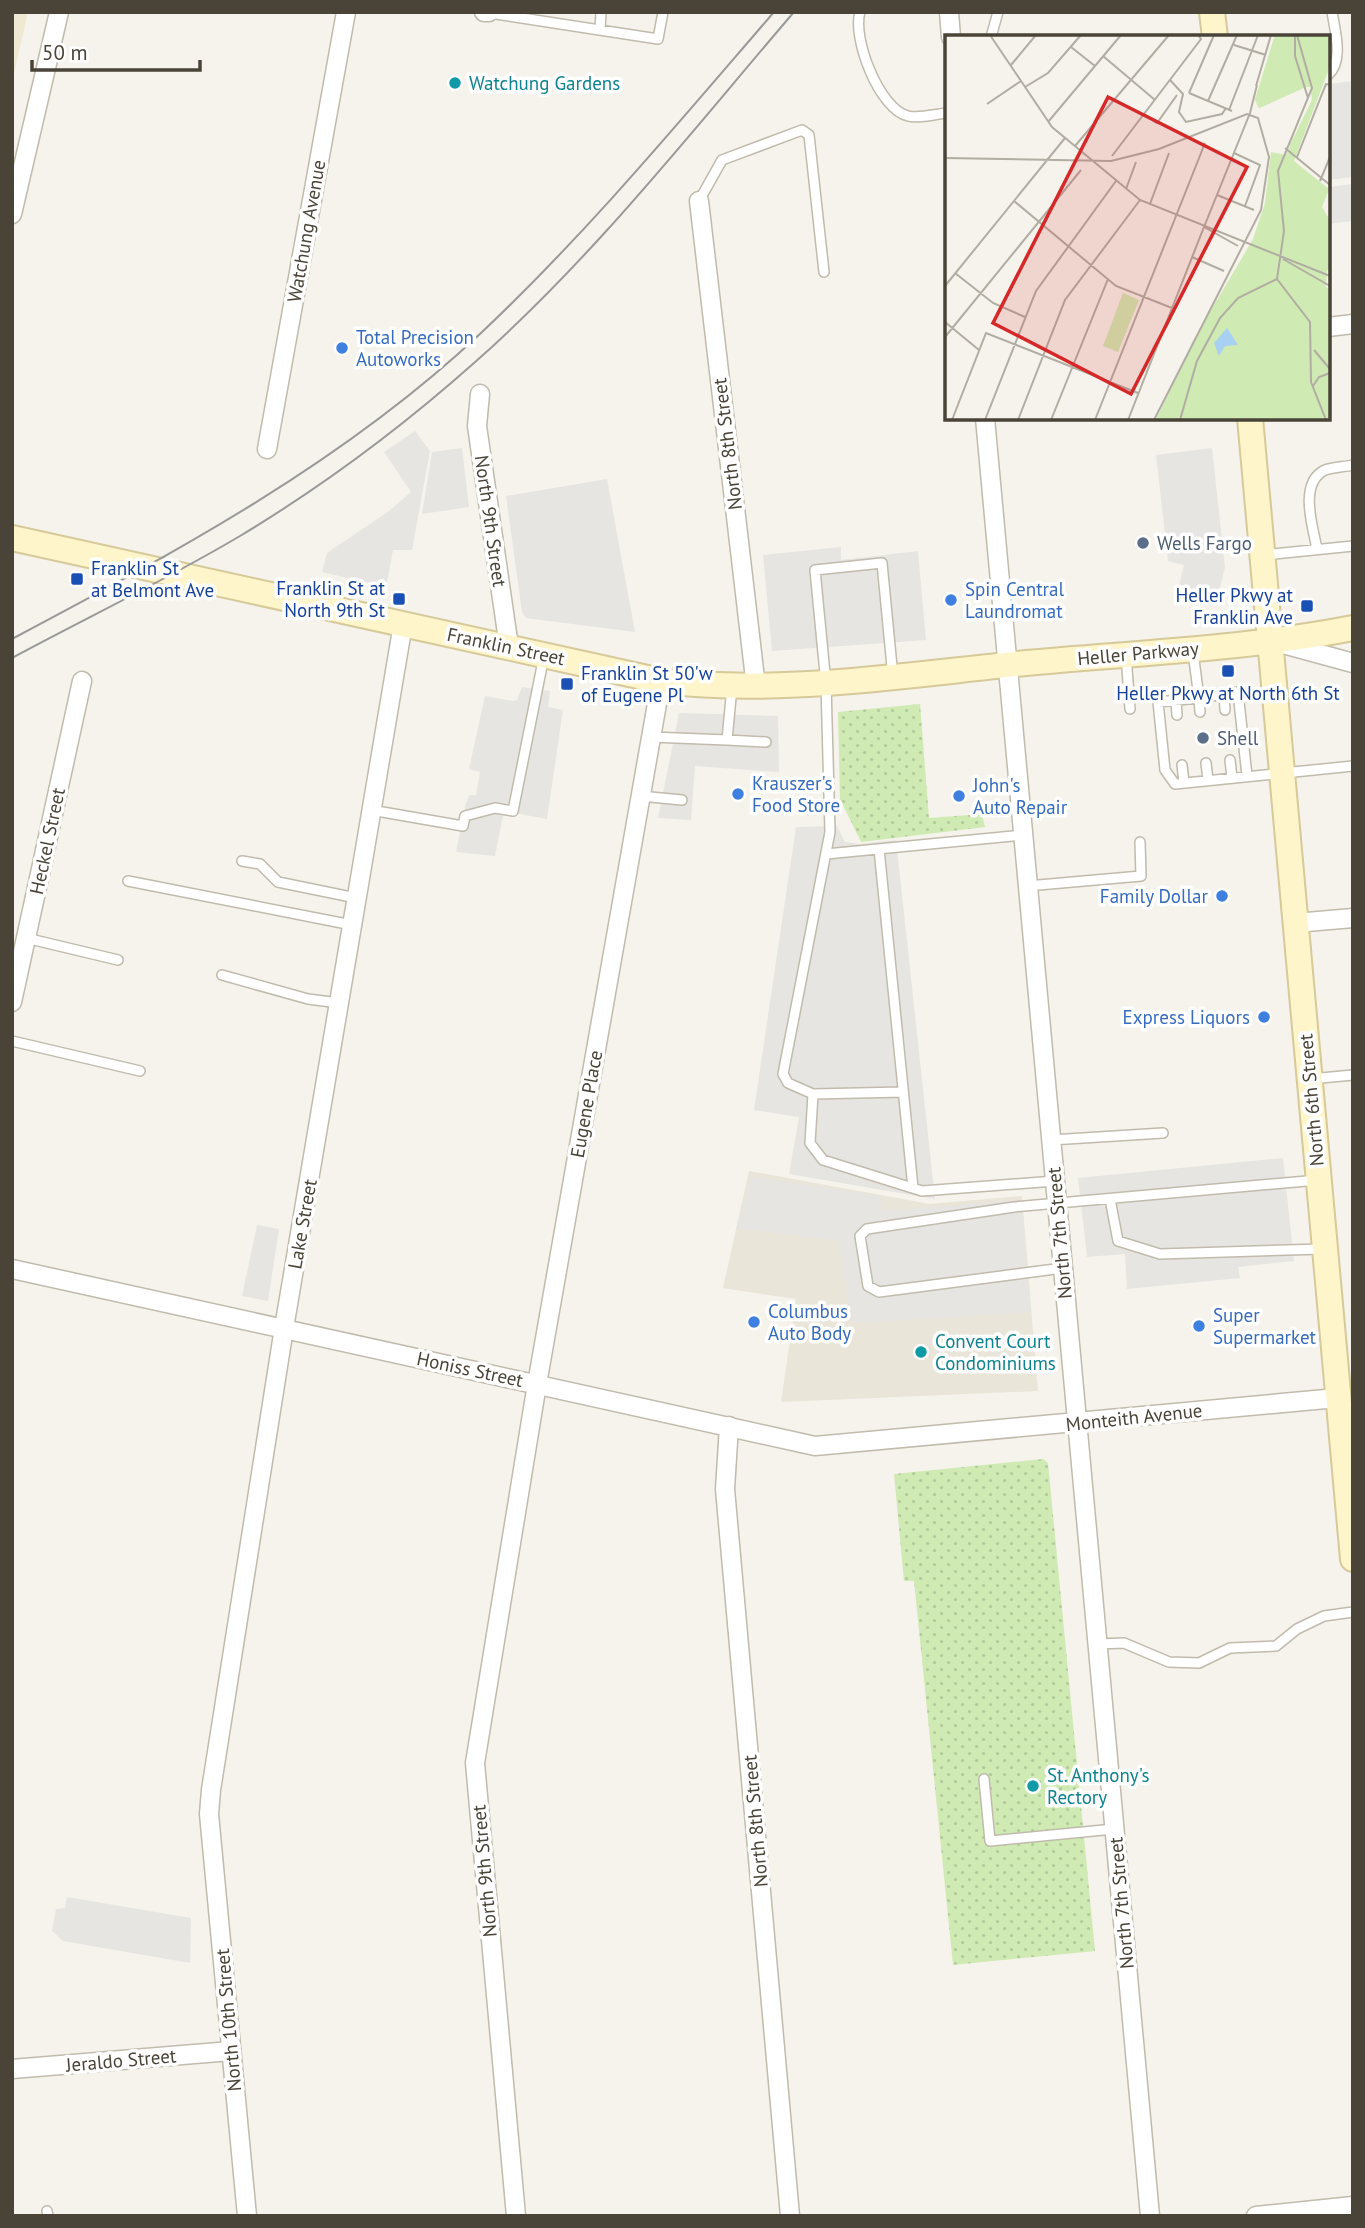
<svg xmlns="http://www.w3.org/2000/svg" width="1365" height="2228" viewBox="0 0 1365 2228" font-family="'PT Sans',sans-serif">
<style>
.residential{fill:#eae5d9}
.education{fill:#efe9d4}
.grass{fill:url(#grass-dots)}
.parking{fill:#e7e5e2}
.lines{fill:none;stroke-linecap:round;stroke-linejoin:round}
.lane-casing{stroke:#c1bbad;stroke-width:12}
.street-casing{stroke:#c1bbad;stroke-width:21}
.secondary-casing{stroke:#d6c99a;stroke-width:28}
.lane{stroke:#fff;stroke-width:9}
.street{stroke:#fff;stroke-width:18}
.secondary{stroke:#fff5cb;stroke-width:24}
.tram{stroke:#999;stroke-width:2}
.culture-dot{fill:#0f9aa8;stroke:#fff;stroke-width:2.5}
.shop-dot{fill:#3f7fe0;stroke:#fff;stroke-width:2.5}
.service-dot{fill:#5c6f8a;stroke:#fff;stroke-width:2.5}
.transit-dot{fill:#1a4fb4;stroke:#fff;stroke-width:2.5}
.labels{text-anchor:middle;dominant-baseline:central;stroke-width:7;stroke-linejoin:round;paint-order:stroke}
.culture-label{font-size:19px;fill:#0d838f;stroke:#fff;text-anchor:start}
.street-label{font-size:19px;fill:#4a4438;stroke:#fff}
.shop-label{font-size:19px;fill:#366cbe;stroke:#fff;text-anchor:start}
.service-label{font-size:19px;fill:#4e5e75;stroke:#fff;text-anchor:start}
.transit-label{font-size:19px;fill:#164399;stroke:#fff;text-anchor:start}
.inset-road{fill:none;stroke:#b1ada3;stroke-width:2}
.view{fill:#d62828;fill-opacity:0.15;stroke:#d62828;stroke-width:3.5}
.inset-edge{fill:none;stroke:#4a4438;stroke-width:3.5}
</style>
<defs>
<pattern id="grass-dots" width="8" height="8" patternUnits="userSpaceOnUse" patternTransform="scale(1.75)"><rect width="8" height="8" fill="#cfeab3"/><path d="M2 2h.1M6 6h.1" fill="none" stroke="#b3ca9b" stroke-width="1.8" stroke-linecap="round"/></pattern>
</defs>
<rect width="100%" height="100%" fill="#f5f3eb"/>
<path class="residential" d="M 749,1171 L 930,1204 L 1022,1196 L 1038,1391 L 781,1402 L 796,1299 L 723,1288 Z"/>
<path class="education" d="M 12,12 L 28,12 L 12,82 Z"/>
<path class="grass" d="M 920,704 L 929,818 L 982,814 L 985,827 L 861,842 L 840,799 L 838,712 Z
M 1043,1459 L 1048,1463 L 1095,1951 L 953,1965 L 914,1581 L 904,1581 L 894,1474 Z"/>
<path class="parking" d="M 1353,81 L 1353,177 L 1328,180 L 1328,84 Z
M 1353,184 L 1353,221 L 1328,224 L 1328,187 Z
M 415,431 L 430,451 L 412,550 L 393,550 L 386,587 L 322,572 L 327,553 L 389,511 L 411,492 L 384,452 Z
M 462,448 L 469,507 L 422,514 L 432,452 Z
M 1212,448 L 1225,567 L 1217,600 L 1178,590 L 1184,565 L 1168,561 L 1156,455 Z
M 607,479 L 635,632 L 526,618 L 522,612 L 506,496 Z
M 841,547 L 841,560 L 918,551 L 926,640 L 772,651 L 763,555 Z
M 522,687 L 550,691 L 548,707 L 563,710 L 547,819 L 504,811 L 495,856 L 456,852 L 466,803 L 470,795 L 476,795 L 480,772 L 469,769 L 485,696 L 513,701 L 517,700 Z
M 679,713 L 778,716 L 779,772 L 695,766 L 691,820 L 658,818 Z
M 837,826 L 845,842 L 859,844 L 896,840 L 935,1199 L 789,1174 L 799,1117 L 754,1110 L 796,827 Z
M 1283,1158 L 1294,1261 L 1238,1267 L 1240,1278 L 1127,1289 L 1125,1254 L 1087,1257 L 1078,1178 Z
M 751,1177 L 882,1196 L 882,1211 L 1021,1200 L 1031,1312 L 851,1323 L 839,1241 L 736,1228 Z
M 257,1225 L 279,1229 L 268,1301 L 242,1296 Z
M 67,1897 L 191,1918 L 190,1963 L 63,1941 L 52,1931 L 56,1909 L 65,1908 Z"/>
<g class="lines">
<defs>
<path id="lane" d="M 860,12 C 852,38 879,109 908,116 C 919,119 935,114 947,113
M 489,13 L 658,39 L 663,12
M 600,30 L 601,12
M 991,37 L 998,12
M 1328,75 C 1344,61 1335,31 1332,12
M 699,201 L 722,160 L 802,130 L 809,135 L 824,272
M 1317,549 C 1313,527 1298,483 1325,470 C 1333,467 1344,467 1353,465
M 1264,555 L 1353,546
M 1193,652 L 1199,698 L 1158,702 L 1165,770 L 1175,784 L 1353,766
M 1126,655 L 1130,709
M 893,677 L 882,563 L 815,570 L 826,684 L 830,832 L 783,1074 L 788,1083 L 813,1094 L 810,1143 L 823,1160 L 922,1191 L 1055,1181
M 1224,694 L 1225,710
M 1176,700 L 1177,715
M 1200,712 L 1199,698 L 1238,692 L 1247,776
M 651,737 L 727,740 L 732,687
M 727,740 L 766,742
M 1230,760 L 1232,778
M 1206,763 L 1208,780
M 1182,765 L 1184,783
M 640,796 L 682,800
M 371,810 L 463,826 L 465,816 L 495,808 L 513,811 L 544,656
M 879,849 L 913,1188
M 826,854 L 1023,835
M 242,861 L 260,864 L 278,882 L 356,898
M 128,881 L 352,925
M 1027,886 L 1141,876 L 1140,842
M 26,938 L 118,960
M 222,975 L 308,999 L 339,1003
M 12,1041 L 140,1071
M 1310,1079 L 1353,1075
M 813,1094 L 903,1092
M 1051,1140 L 1163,1133
M 1110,1199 L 1118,1241 L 1160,1254 L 1322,1249
M 1063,1268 L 879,1292 L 868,1286 L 860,1236 L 867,1229 L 1014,1207 L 1318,1180
M 1097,1644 L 1124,1643 L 1169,1662 L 1199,1663 L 1230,1648 L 1276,1646 L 1297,1629 L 1324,1616 L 1353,1612
M 984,1779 L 990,1841 L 1114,1829
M 47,2211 L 48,2216"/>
<path id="street" d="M 484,12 L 489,12
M 949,12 L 951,37
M 699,201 L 756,687
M 12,214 L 59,12
M 1328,327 L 1353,324
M 480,394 L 477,426 L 509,647
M 985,418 L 1150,2216
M 267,449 L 346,12
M 1276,642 L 1353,663
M 1295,923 L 1353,918
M 12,1002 L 82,681
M 12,1269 L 815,1446 L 1337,1398
M 729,1426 L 725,1489 L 790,2216
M 12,2069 L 231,2051
M 247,2216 L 209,1814 L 211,1790 L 284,1328 L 403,624
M 516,2216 L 475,1763 L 537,1384 L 661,681
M 1256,2216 L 1353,2206"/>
<path id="secondary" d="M 1212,12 L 1215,37
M 1250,418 L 1353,1559
M 12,538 L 661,681 C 783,695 904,675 1026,663 C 1134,653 1246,649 1353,628"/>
</defs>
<use href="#lane" class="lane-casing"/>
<use href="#street" class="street-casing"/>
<use href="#secondary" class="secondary-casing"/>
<use href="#lane" class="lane"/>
<use href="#street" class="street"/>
<use href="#secondary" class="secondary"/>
<path class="tram" d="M 12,639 C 178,551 344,462 481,333 C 587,233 679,122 774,12
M 12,658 C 88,617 166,580 240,536 C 323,486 402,427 474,363 C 593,258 691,132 794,12"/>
</g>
<g class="culture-dot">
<circle cx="455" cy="83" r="7"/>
<circle cx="921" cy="1352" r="7"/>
<circle cx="1033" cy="1786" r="7"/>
</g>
<g class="shop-dot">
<circle cx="342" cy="348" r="7"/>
<circle cx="951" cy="600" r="7"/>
<circle cx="738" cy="794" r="7"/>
<circle cx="959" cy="796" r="7"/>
<circle cx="1222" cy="896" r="7"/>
<circle cx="1264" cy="1017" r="7"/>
<circle cx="754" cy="1322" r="7"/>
<circle cx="1199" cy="1326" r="7"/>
</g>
<g class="service-dot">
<circle cx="1143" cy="543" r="7"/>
<circle cx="1203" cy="738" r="7"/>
</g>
<g class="transit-dot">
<rect x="70" y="572" width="14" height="14" rx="3.5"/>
<rect x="392" y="592" width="14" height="14" rx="3.5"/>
<rect x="1300" y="599" width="14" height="14" rx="3.5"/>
<rect x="1221" y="664" width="14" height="14" rx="3.5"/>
<rect x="560" y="677" width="14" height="14" rx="3.5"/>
</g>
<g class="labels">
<g class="culture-label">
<text x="469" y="83">Watchung Gardens</text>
<text x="935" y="1341">Convent Court<tspan x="935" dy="22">Condominiums</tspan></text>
<text x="1047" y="1775">St. Anthony's<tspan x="1047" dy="22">Rectory</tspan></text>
</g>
<g class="street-label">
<text transform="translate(306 231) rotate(-80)">Watchung Avenue</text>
<text transform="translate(727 444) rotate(-97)">North 8th Street</text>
<text transform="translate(491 521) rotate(82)">North 9th Street</text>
<text transform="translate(506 646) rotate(12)">Franklin Street</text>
<text transform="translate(1138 653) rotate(-5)">Heller Parkway</text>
<text transform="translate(47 841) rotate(-78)">Heckel Street</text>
<text transform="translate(1311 1100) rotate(-95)">North 6th Street</text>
<text transform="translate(586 1104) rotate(-80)">Eugene Place</text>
<text transform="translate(302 1224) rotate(-80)">Lake Street</text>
<text transform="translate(1059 1233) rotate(-95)">North 7th Street</text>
<text transform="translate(470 1369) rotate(12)">Honiss Street</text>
<text transform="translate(1134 1417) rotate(-6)">Monteith Avenue</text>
<text transform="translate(755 1821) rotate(-95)">North 8th Street</text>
<text transform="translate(484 1871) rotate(-95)">North 9th Street</text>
<text transform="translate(1121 1903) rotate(-95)">North 7th Street</text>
<text transform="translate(228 2020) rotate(-95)">North 10th Street</text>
<text transform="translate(121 2060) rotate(-5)">Jeraldo Street</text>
</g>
<g class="shop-label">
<text x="356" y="337">Total Precision<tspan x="356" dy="22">Autoworks</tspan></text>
<text x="965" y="589">Spin Central<tspan x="965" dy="22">Laundromat</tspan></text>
<text x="752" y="783">Krauszer's<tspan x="752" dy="22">Food Store</tspan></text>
<text x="973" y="785">John's<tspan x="973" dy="22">Auto Repair</tspan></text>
<text x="1208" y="896" text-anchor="end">Family Dollar</text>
<text x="1250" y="1017" text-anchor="end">Express Liquors</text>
<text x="768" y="1311">Columbus<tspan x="768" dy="22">Auto Body</tspan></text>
<text x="1213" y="1315">Super<tspan x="1213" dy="22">Supermarket</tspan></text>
</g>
<g class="service-label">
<text x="1157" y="543">Wells Fargo</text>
<text x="1217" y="738">Shell</text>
</g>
<g class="transit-label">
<text x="91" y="568">Franklin St<tspan x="91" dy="22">at Belmont Ave</tspan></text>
<text x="385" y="588" text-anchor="end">Franklin St at<tspan x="385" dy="22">North 9th St</tspan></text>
<text x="1293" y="595" text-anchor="end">Heller Pkwy at<tspan x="1293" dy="22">Franklin Ave</tspan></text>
<text x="581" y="673">Franklin St 50'w<tspan x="581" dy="22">of Eugene Pl</tspan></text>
<text x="1228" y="693" text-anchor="middle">Heller Pkwy at North 6th St</text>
</g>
</g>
<g transform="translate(945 35)">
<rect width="385" height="385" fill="#f5f3eb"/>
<path d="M 330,0 L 385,0 L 385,31 L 349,126 L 384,154 L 377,172 L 385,186 L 381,252 L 385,254 L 385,385 L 211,385 L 248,306 L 308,204 L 320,168 L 326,117 L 341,120 L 367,65 L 369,52 L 361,52 L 314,73 L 310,65 ZM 178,258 L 194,265 L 173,317 L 158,311 Z" fill="#cfeab3"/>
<path d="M 330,0 L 338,0 L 326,42 L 348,42 L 352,37 L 361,52 L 314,73 L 310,65 ZM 385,13 L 385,31 L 352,116 L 345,110 L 367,65 L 363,32 ZM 338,122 L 358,134 L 357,146 L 341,150 L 356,217 L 379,212 L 365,149 L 370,145 L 384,154 L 377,172 L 385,186 L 385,236 L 347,221 L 340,209 L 334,145 ZM 339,229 L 377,252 L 385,262 L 380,284 L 385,385 L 370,355 L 367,330 L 355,325 L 352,285 L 358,269 L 342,253 L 335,235 ZM 272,264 L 281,270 L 261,298 L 265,301 L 280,283 L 300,302 L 294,338 L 300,368 L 289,368 L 277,332 L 265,338 L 270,351 L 258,363 L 256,385 L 211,385 ZM 283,294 L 290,305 L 272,317 L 269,308 ZM 335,275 L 347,292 L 346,302 L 340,293 L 336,299 L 328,297 L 328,281 Z" fill="#cfeab3" fill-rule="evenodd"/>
<path d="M 319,259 L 335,275 L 307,301 L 292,285 Z" fill="#cfeab3"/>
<path d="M 282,293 L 293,310 L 280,311 L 274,321 L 269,308 Z" fill="#a7d0f2"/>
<path class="inset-road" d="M 45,0 L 107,92 L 195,165 L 385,241M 350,0 L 350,21 L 363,63M 352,0 L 367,53 L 333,136 L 339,196 L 332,244 L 365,287 L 366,347 L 381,385M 289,10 L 321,20M 126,12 L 150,31M 158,21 L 210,65M 66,30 L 91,0M 225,45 L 238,59 L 234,77 L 241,87 L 277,79 L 281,73M 311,51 L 326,0M 80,52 L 103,38 L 136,0M 244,58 L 269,0M 244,58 L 287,76M 263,66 L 292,0M 42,69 L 76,46M 284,75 L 313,0M 199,79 L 212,88 L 232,60M 103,87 L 176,0M 130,111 L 224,0M 340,113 L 385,150M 289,118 L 315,130 L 300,171M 167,121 L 256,4 L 253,0M 352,122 L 381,49 L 385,50M 0,123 L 166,126 L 214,114 L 302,79 L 313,83 L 324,122 L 316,175 L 209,385M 375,146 L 385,122M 181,154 L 191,127M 272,160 L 309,175M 69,166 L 171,251 L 227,273M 205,169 L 224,118M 259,192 L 305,78 L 312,50M 247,222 L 279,236M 338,224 L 385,251M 10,238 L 48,268 L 80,282M 0,251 L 120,103M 0,287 L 34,315M 0,302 L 136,135M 369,315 L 385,334M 368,351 L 374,342 L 385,338M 7,385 L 41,298 L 193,358M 40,385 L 91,256 L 171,146M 73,385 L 120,265 L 195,165M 106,385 L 163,244M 150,385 L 260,108M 183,385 L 259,192 L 293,211M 235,385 L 252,326 L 275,283 L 293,263 L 332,244"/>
<path class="view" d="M 163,62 L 302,132 L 186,359 L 48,288 Z"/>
<rect width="385" height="385" class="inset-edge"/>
</g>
<rect width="1365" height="2228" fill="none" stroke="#4a4438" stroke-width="28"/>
<path d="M32 60v10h168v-10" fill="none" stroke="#4a4438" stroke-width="3.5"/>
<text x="42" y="60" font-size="21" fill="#4a4438" stroke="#ffffff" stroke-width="5" paint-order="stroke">50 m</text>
</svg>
